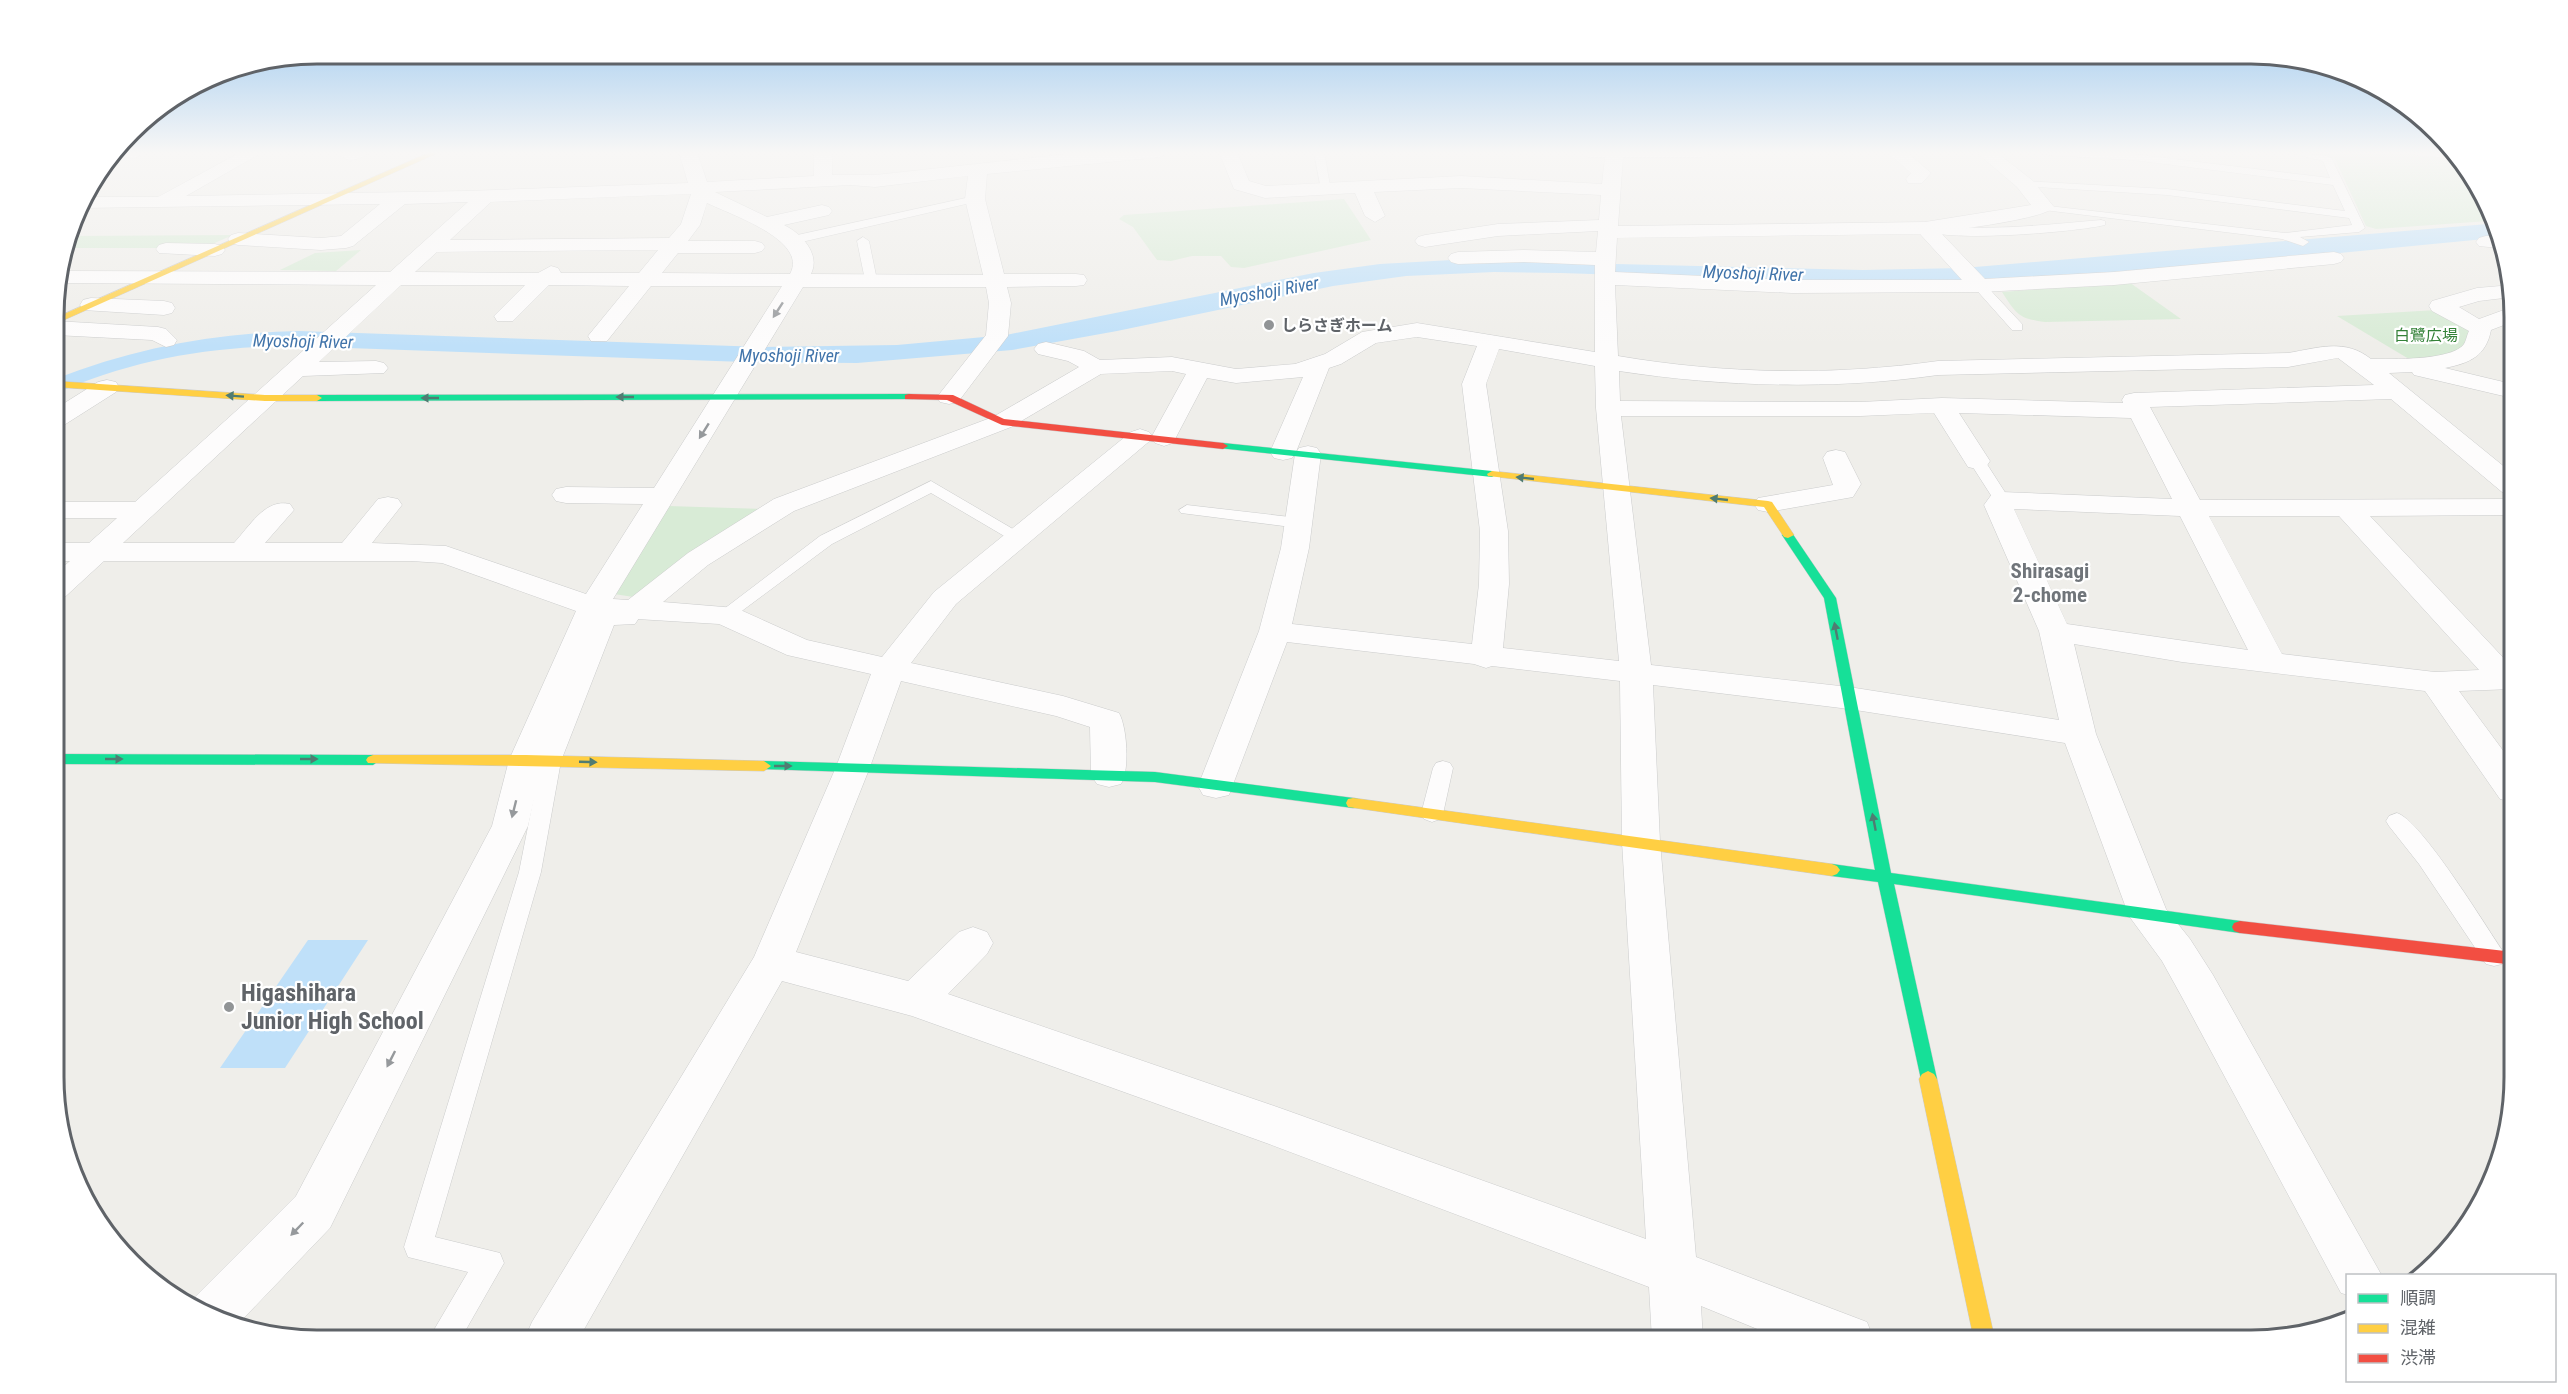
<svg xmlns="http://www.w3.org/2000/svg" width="2568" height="1394" viewBox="0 0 2568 1394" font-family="'Roboto Condensed','Noto Sans JP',sans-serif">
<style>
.green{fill:#d8ebd6}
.water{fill:#bfe0f9}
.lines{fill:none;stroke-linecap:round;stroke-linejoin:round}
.lane-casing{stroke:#cbcccc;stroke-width:1}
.street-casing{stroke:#cbcccc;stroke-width:1}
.fast-casing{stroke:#cacacb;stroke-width:1}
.slow-casing{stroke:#cacacb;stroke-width:1}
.jam-casing{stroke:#cacacb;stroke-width:1}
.lane{fill:#fdfcfc;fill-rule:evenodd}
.street{fill:#fdfcfc;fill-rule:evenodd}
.fast{fill:#16e098;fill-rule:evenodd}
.slow{fill:#ffcf43;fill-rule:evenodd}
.jam{fill:#f24e42;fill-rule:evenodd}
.oneway{fill:#96999c}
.oneway2{fill:#507c72}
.poi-dot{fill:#919496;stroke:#fff;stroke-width:2}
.labels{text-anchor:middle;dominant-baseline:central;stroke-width:4.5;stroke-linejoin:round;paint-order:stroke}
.far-poi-label{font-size:16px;font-weight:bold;fill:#5f6368;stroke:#fff;text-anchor:start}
.far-park-label{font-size:16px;fill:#348238;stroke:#fff}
.far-water-label{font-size:18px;font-style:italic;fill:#4174aa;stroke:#fff}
.neighbourhood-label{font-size:21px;font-weight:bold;fill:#70757a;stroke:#fff}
.near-poi-label{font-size:24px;font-weight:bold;fill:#5f6368;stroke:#fff;text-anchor:start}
.rim{fill:none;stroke:#5f6368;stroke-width:3}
</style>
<rect width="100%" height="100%" fill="#efeeea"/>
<path class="green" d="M 2302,152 L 2389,152 L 2460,160 L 2469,171 L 2488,221 L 2376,229 L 2366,226 L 2335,159 Z
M 1344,199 L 1371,240 L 1244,268 L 1231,267 L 1221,256 L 1192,256 L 1171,261 L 1157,260 L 1133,227 L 1119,219 L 1124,215 Z
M 233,235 L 203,248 L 69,248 L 72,236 Z
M 361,250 L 336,271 L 280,270 L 315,253 Z
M 2129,282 L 2181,319 L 2045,322 C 2018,319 2016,313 2002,292 Z
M 2436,310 L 2471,327 L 2462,351 L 2414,362 L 2337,316 Z
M 668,506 L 768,509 L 640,598 L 614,594 Z"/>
<path class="water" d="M 2488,224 L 2495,238 L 2091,277 L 1859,283 L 1561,273 L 1494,272 L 1406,276 L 1333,286 L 1117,331 L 1012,350 L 857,363 L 745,362 L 292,346 C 211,346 129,360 55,394 L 55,379 C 134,348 215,333 299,331 L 763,347 L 897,345 L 1006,335 L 1314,273 L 1380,264 L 1452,260 L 1863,270 L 1963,268 Z
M 308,940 L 368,940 L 285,1068 L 220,1068 Z"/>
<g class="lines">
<defs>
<path id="lane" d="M 119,152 L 135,152 L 140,155 L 135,158 L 116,156 Z
M 1314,152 L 1324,152 L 1331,191 L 1321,189 Z
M 2044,152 L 2133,154 L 2330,178 L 2323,161 L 2287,152 L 2327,156 L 2332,159 L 2365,228 L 2359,232 L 2300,237 L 2309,242 L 2303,246 L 2282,239 L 2044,210 L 2038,207 L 2040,205 L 2285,233 L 2352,225 L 2349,218 L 2167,195 L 2021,186 L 2021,182 L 2025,181 L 2167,189 L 2345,211 L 2333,185 L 2133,160 L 2049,155 Z
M 2411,152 L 2453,152 L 2459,159 L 2416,155 Z
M 975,196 L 979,197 L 979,201 L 793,244 L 787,240 L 793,236 Z
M 2101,220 L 2105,221 L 2105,225 C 2077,232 1938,244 1919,228 L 1925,224 C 1984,232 2042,225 2101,220 Z
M 863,237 L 869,241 L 877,280 L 871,284 L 865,280 L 857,241 Z
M 1976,278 L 1980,279 L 2022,324 L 2022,330 L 2012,330 L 1972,285 L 1972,279 Z
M 1977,456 L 1983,458 L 2010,500 L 2008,503 L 1996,503 L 1994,500 L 1969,461 Z
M 931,481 L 1025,536 L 1023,540 L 1011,540 L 931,493 L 832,544 L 731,619 L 719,619 L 716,615 L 820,536 Z
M 1187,505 L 1299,518 L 1307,523 L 1299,528 L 1181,513 L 1179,510 Z
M 636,604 L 645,609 L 635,624 L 614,625 L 561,761 L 541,872 L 435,1237 L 500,1253 L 504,1263 L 460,1340 L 428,1340 L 468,1272 L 408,1257 L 404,1247 L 519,872 L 541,761 L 598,619 L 607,614 L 624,614 L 630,605 Z
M 1443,761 L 1450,763 L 1453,768 L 1443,814 L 1440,819 L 1432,822 L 1424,819 L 1421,814 L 1433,768 L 1436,763 Z
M 2397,813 C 2421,820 2485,925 2502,950 L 2506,957 L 2502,964 L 2494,966 L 2486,964 L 2419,864 L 2389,826 L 2386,821 L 2389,816 Z"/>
<path id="street" d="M 241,152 L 263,152 L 186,196 L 466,191 L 688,183 L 679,152 L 697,152 L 707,182 L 814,176 L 814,152 L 832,152 L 832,175 L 875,175 L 1086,152 L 1169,152 L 1160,157 L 987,174 L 985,199 L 1004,274 L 1076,274 L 1084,275 L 1087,280 L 1084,285 L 1076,286 L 1007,287 L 1011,303 L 1008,336 L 958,402 L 949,404 L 940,402 L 937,397 L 986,335 L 989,303 L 986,287 L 803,287 L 613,599 L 628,600 L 688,553 L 774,499 L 993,417 L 1079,367 L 1068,361 L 1038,354 L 1034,349 L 1038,344 L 1046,342 L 1084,351 L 1100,360 L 1172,357 L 1236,369 L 1295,364 L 1325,354 L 1362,332 L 1417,323 L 1595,352 L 1595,265 L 1524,262 L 1458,264 L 1451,262 L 1448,258 L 1451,254 L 1458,252 L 1524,250 L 1596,252 L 1598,231 L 1498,236 L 1425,247 L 1418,245 L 1415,241 L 1418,237 L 1425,235 L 1498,224 L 1599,220 L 1601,195 L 1461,188 L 1374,192 L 1385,216 L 1375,222 L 1365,216 L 1355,193 L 1265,198 L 1234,189 L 1219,152 L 1237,152 L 1249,181 L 1266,186 L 1461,176 L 1602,184 L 1605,157 L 1588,157 L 1579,152 L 1712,152 L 1703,157 L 1623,157 L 1618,226 L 1925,222 L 2031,205 L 2017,187 L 1976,152 L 1996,152 L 2032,180 L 2054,207 C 2045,219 1959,229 1940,232 L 1985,279 L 2114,272 L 2334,252 L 2341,254 L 2344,258 L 2341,262 L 2334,264 L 2114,285 L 1981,292 L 1792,293 L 1615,285 L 1618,356 C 1723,374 1833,376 1938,361 L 2288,353 C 2318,348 2345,338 2371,359 C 2390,359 2452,361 2464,344 C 2466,341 2467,335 2469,331 L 2432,311 L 2429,306 L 2432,301 L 2477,288 L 2512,285 L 2512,297 L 2479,301 L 2459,307 L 2479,319 L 2512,307 L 2512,322 L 2491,330 C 2486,356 2470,363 2445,368 L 2512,384 L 2512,398 L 2414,375 L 2412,372 L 2389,373 L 2512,473 L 2512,494 L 2502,492 L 2391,399 L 2150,407 L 2200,500 L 2512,499 L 2512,515 L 2370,516 L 2513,668 L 2513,689 L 2459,691 L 2513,764 L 2513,802 L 2500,799 L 2425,691 L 2182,662 L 2074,644 L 2096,734 L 2166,909 L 2190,939 L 2213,975 L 2382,1276 L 2348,1276 L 2348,1295 L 2341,1293 L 2183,999 L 2162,961 L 2129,916 L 2065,743 L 1849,709 L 1653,685 L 1660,842 L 1696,1257 L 1867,1322 L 1874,1340 L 1784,1340 L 1701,1306 L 1703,1340 L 1652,1340 L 1649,1287 L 1269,1144 L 912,1016 L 782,981 L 578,1340 L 524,1340 L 532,1322 L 754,957 L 836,767 L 871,674 L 787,655 L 719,624 L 604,617 L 543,760 L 528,826 L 330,1228 L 240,1322 L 201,1313 L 191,1305 L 194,1298 L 296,1196 L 492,826 L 509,760 L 576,611 L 442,563 L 411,561 L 104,561 L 66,596 L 55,599 L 55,574 L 70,561 L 55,561 L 55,543 L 89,543 L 117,518 L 55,518 L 55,502 L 135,502 L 376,285 L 61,283 L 62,271 L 390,272 L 468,202 L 405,204 L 353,246 L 346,248 L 321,250 L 238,245 L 231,243 L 228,239 L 231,235 L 238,233 L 321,238 L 341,236 L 380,204 L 79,208 L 84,197 L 158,197 ZM 968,176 L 965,199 L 983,275 L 811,274 C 821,254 801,233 784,225 L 829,215 L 832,211 L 829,207 L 822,205 L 767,217 L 715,192 L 851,185 L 875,187 ZM 691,194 L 681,224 L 669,238 L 450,240 L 491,202 ZM 707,203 C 729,214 809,240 790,274 L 662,273 L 678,253 L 755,253 L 762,251 L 765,247 L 762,243 L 755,241 L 688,241 L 700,225 ZM 1920,234 L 1962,280 L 1792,280 L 1615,272 L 1617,238 ZM 658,250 L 639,273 L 561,273 L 558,268 L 551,266 L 538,273 L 415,272 L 437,252 ZM 401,285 L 525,285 L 494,316 L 497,321 L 513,321 L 549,285 L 629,286 L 588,336 L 591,341 L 607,341 L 651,286 L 782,286 L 654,488 L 566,487 L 556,489 L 552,495 L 556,501 L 566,503 L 643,504 L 586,594 L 446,546 L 372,543 L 402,505 L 398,499 L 388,497 L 378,499 L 342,543 L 265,543 L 294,510 L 290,504 C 265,498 249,527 234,543 L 123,543 L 303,376 L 384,373 L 388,368 L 384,363 L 376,361 L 319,362 ZM 1417,337 L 1477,346 L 1462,384 L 1480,531 L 1479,584 L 1472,644 L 1292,624 L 1309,548 L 1321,454 L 1317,448 L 1308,446 L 1299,448 L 1295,454 L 1281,548 L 1259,631 L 1198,786 L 1203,795 L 1216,798 L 1229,795 L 1287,642 L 1474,664 L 1486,668 L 1492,666 L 1620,681 L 1622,842 L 1646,1239 L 1280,1108 L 948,994 L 987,954 L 993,943 L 987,932 L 973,927 L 959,932 L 908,981 L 796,952 L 870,767 L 901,681 L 1056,716 L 1090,727 L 1091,775 L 1097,784 L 1109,787 L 1121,784 C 1130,770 1127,727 1119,713 L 1063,696 L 911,663 L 956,604 L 1152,439 L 1155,443 L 1164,446 L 1173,443 L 1207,378 L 1236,383 L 1303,377 L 1270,452 L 1274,458 L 1283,460 L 1292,458 L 1296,452 L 1329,368 L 1341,364 L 1376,343 ZM 1499,349 L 1595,366 L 1596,408 L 1619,661 L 1503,648 L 1509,584 L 1508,531 L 1486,384 ZM 2338,358 L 2374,385 L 2134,393 L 2125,395 L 2122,400 L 2123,403 L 1942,398 L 1860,402 L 1620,401 L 1619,371 C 1724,387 1833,390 1938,375 L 2288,367 ZM 1172,371 L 1186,374 L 1152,436 L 1149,432 L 1140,429 L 1131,432 L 934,592 L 882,657 L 807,640 L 736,608 L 663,602 L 708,565 L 794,511 L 1011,427 L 1101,374 ZM 1934,413 L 1968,467 L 1977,469 L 1986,467 L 1990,461 L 1959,413 L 2131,418 L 2172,499 L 2002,492 L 1992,494 L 1984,505 L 2039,631 L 2059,720 L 1849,687 L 1651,665 L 1621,416 L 1860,416 ZM 2014,509 L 2180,516 L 2248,650 L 2067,624 ZM 2209,516 L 2339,516 L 2479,670 L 2435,672 L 2282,654 Z
M 344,152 L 368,152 L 365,156 L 350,161 L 341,156 Z
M 1887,152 L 1907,152 L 1931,173 L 1922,183 L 1908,183 L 1906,179 L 1911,173 Z
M 2486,236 L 2494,236 L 2498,248 L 2479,246 L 2476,242 L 2479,238 Z
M 166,243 L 215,244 L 222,246 L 225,250 L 222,254 L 215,256 L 159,253 L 156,249 L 159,245 Z
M 91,298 L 164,301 L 172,303 L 175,308 L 172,313 L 164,315 L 83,310 L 80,305 L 83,300 Z
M 55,321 L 158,327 L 166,329 L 177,340 L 174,345 L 166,347 L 152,340 L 55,335 Z
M 107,380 L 116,382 L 119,387 L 116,392 L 64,425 L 55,428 L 55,409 L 98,382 Z
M 1836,450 L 1845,452 L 1861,484 L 1853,497 L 1768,512 L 1758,510 L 1754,504 L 1758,498 L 1833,485 L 1823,458 L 1827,452 Z"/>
<path id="fast" d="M 909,394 L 913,395 L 913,399 L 317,401 L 312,398 L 317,395 Z
M 1223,443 L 1492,471 L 1497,474 L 1492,477 L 1219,448 L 1218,446 Z
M 1788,532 L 1792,533 L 1836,598 L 1891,873 L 2240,921 L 2246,923 L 2248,927 L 2246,931 L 2240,933 L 1894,884 L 1937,1079 L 1934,1084 L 1928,1087 L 1922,1084 L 1878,882 L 1832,876 L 1827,874 L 1824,870 L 1827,866 L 1832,864 L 1875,870 L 1824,598 L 1782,535 Z
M 56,754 L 373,755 L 380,760 L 373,765 L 56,764 Z
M 764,761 L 1155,772 L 1353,798 L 1358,799 L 1360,803 L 1358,807 L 1353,808 L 1155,782 L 759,769 L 757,766 Z"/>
<path id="slow" d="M 430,152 L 440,152 L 55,324 L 55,318 Z
M 55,381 L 265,395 L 317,395 L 322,398 L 317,401 L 265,401 L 55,387 Z
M 1492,471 L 1768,501 L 1772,502 L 1794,535 L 1788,538 L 1784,537 L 1764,507 L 1488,476 L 1487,474 Z
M 373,755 L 526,755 L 764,761 L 771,766 L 764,771 L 368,763 L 366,760 L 368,757 Z
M 1353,798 L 1832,864 L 1837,866 L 1840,870 L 1837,874 L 1832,876 L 1348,807 L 1346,803 L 1348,799 Z
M 1928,1071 L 1934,1074 L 1937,1079 L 1995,1340 L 1974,1340 L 1919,1079 L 1922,1074 Z"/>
<path id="jam" d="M 909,394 L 953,395 L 1004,419 L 1223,443 L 1228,446 L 1223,449 L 1002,425 L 947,400 L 905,399 L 905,395 Z
M 2240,921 L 2514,952 L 2514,965 L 2240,933 L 2234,931 L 2232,927 L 2234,923 Z"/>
</defs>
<use href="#lane" class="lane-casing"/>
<use href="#street" class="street-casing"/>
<use href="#fast" class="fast-casing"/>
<use href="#slow" class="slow-casing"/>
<use href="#jam" class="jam-casing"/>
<use href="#lane" class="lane"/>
<use href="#street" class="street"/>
<use href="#fast" class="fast"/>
<use href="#slow" class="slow"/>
<use href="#jam" class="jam"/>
</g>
<defs><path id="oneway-solid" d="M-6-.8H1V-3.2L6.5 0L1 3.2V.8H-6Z" transform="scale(1.5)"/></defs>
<g class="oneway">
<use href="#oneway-solid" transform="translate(778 310) rotate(123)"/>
<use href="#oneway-solid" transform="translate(704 431) rotate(122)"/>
<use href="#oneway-solid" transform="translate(514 809) rotate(104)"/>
<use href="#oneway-solid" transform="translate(391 1059) rotate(117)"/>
<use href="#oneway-solid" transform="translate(297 1229) rotate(134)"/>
</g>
<g class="oneway2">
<use href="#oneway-solid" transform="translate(235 396) rotate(-176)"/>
<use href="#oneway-solid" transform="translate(625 397) rotate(180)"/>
<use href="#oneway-solid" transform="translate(430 398) rotate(-180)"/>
<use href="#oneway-solid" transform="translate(1525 478) rotate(-174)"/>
<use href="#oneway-solid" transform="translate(1719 499) rotate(-174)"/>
<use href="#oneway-solid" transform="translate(1836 631) rotate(-101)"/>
<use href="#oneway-solid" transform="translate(114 759)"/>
<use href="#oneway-solid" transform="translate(309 759)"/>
<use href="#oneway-solid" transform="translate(588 762) rotate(2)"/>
<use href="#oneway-solid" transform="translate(783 766)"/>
<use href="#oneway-solid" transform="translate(1874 822) rotate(-101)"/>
</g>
<linearGradient id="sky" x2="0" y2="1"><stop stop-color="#97c6ef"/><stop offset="0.44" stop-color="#f8f7f6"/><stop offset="1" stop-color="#f8f7f6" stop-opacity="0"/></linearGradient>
<rect width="2568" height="347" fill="url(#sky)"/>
<g class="poi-dot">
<circle cx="1269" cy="325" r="6"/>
<circle cx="229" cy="1007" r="6"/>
</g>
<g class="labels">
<g class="far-poi-label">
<text x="1281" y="325">しらさぎホーム</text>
</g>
<g class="far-park-label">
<text x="2426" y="335">白鷺広場</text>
</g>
<g class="far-water-label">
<text transform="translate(1753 273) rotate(2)">Myoshoji River</text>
<text transform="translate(1269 291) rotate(-10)">Myoshoji River</text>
<text transform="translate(303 341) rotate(1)">Myoshoji River</text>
<text x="789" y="355">Myoshoji River</text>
</g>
<g class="neighbourhood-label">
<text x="2050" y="571">Shirasagi<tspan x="2050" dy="24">2-chome</tspan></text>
</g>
<g class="near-poi-label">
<text x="241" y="993">Higashihara<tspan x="241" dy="28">Junior High School</tspan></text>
</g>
</g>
<path d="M0 0H2568V1394H0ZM317 64H2251A253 253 0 0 1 2504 317V1077A253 253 0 0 1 2251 1330H317A253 253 0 0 1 64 1077V317A253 253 0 0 1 317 64Z" fill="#fff" fill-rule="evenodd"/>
<path class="rim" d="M317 64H2251A253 253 0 0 1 2504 317V1077A253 253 0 0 1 2251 1330H317A253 253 0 0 1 64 1077V317A253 253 0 0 1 317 64Z"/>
<rect x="2346" y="1274" width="210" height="108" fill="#ffffff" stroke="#bfc1c3" stroke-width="1.5"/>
<rect x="2358" y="1294" width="30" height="9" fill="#16e098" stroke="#bfc1c3" stroke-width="1.5"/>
<text x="2400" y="1304" font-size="18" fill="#5f6368">順調</text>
<rect x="2358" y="1324" width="30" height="9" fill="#ffcf43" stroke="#bfc1c3" stroke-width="1.5"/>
<text x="2400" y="1334" font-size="18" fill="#5f6368">混雑</text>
<rect x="2358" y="1354" width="30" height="9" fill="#f24e42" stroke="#bfc1c3" stroke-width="1.5"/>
<text x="2400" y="1364" font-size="18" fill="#5f6368">渋滞</text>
</svg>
